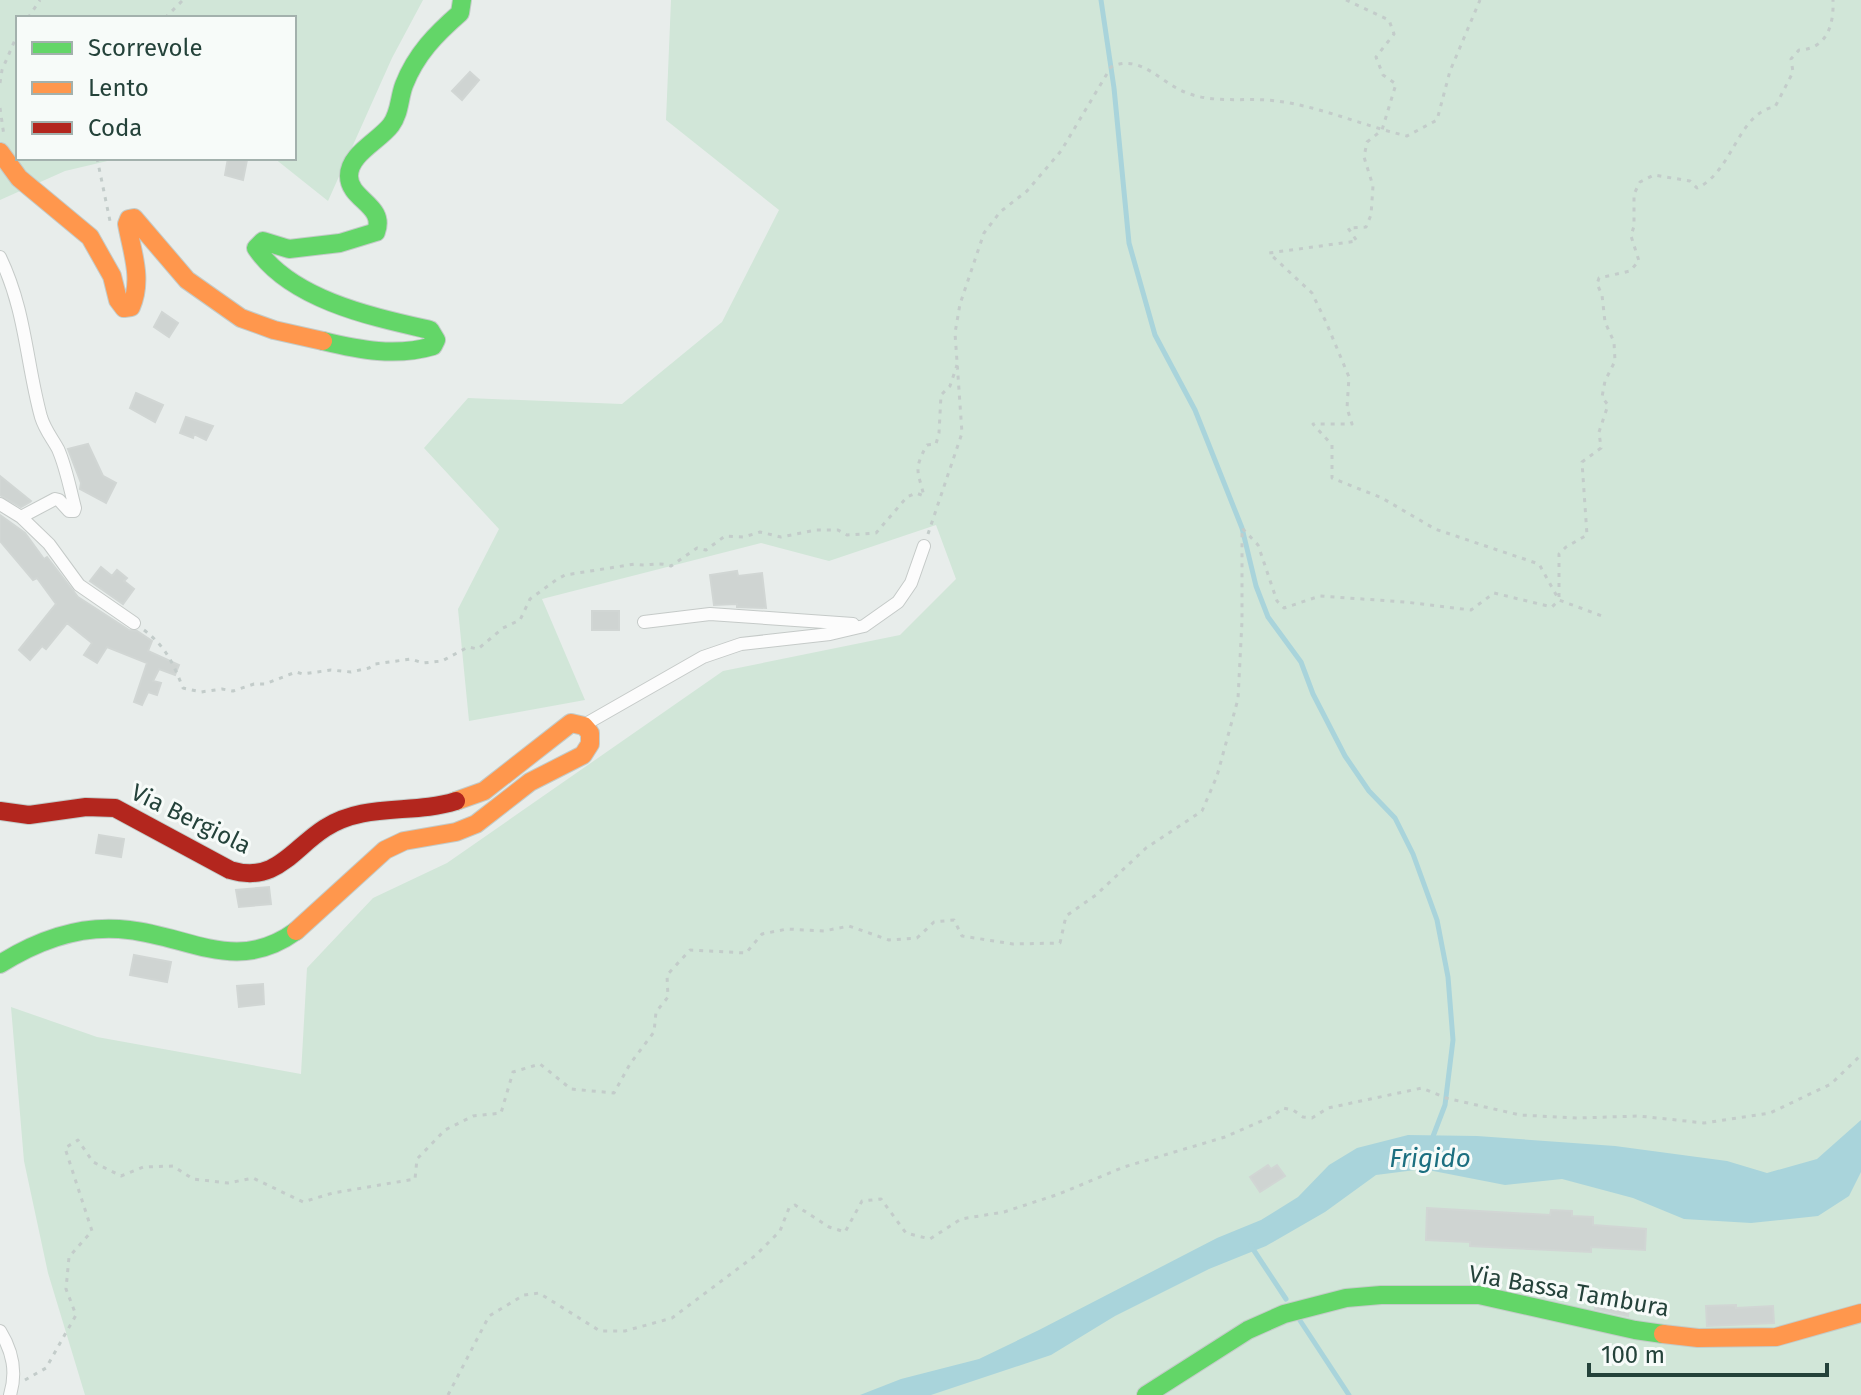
<svg xmlns="http://www.w3.org/2000/svg" width="1861" height="1395" viewBox="0 0 1861 1395" font-family="'Fira Sans',sans-serif">
<style>
.green{fill:#d1e6d8}
.water{fill:#a9d4db}
.lines{fill:none;stroke-linecap:round;stroke-linejoin:round}
.stream{stroke:#a9d4db;stroke-width:5}
.building{fill:#cfd4d2;stroke:#d1d6d4;stroke-width:2}
.street-casing{stroke:#c5cac8;stroke-width:14}
.fast-casing{stroke:#c3cbc8;stroke-width:20}
.slow-casing{stroke:#c3cbc8;stroke-width:20}
.jam-casing{stroke:#c3cbc8;stroke-width:20}
.path{stroke:#c3ccca;stroke-width:3;stroke-dasharray:4 6;stroke-linecap:butt}
.street{stroke:#fcfcfc;stroke-width:12}
.fast{stroke:#63d668;stroke-width:18}
.slow{stroke:#ff974d;stroke-width:18}
.jam{stroke:#b3261e;stroke-width:18}
.labels{text-anchor:middle;dominant-baseline:central;stroke-width:6;stroke-linejoin:round;paint-order:stroke}
.street-label{font-size:24px;fill:#24423a;stroke:#f7fbf9}
.water-label{font-size:26px;font-style:italic;fill:#1c6f80;stroke:#f7fbf9}
</style>
<rect width="100%" height="100%" fill="#e8edeb"/>
<path class="green" d="M 0,0 L 423,0 L 392,58 L 328,201 L 274,158 L 294,158 L 294,18 L 18,18 L 18,158 L 120,158 L 65,171 L 0,200 Z
M 671,0 L 1861,0 L 1861,1395 L 85,1395 L 48,1273 L 24,1161 L 11,1007 L 97,1037 L 301,1074 L 307,968 L 373,898 L 447,863 L 723,671 L 900,635 L 956,579 L 936,525 L 829,561 L 761,543 L 542,599 L 585,700 L 469,721 L 458,609 L 499,529 L 424,448 L 468,398 L 622,404 L 722,322 L 779,210 L 666,120 Z"/>
<path class="water" d="M 1861,1120 L 1861,1172 L 1849,1196 L 1818,1216 L 1751,1223 L 1684,1219 L 1633,1198 L 1562,1179 L 1505,1185 L 1423,1169 L 1376,1175 L 1325,1212 L 1266,1246 L 1209,1269 L 1115,1316 L 1051,1355 L 931,1395 L 860,1395 L 901,1379 L 979,1359 L 1039,1330 L 1217,1238 L 1261,1220 L 1298,1197 L 1329,1165 L 1357,1148 L 1408,1135 L 1477,1136 L 1615,1146 L 1727,1161 L 1767,1173 L 1817,1159 Z"/>
<g class="lines">
<path class="stream" d="M 1101,0 L 1114,88 L 1129,243 L 1155,335 L 1195,410 L 1242,528 L 1256,586 L 1268,617 L 1301,662 L 1313,694 L 1345,756 L 1369,791 L 1395,818 L 1413,854 L 1437,920 L 1448,977 L 1453,1040 L 1445,1105 L 1432,1139
M 1251,1246 L 1286,1299
M 1299,1319 L 1349,1395"/>
</g>
<path class="building" d="M 470,72 L 479,80 L 462,100 L 452,91 Z
M 228,158 L 247,160 L 243,180 L 225,175 Z
M 162,312 L 178,323 L 169,337 L 154,327 Z
M 136,393 L 163,405 L 155,422 L 130,408 Z
M 186,417 L 213,426 L 206,440 L 194,434 L 193,438 L 180,433 Z
M 88,444 L 103,476 L 116,483 L 106,503 L 80,489 L 81,483 L 68,449 Z
M 0,476 L 31,501 L 30,502 L 21,507 L 0,495 Z
M 0,515 L 25,533 L 44,559 L 47,557 L 78,597 L 129,630 L 137,631 L 152,641 L 148,651 L 179,665 L 175,675 L 159,669 L 153,681 L 161,683 L 157,695 L 148,692 L 142,705 L 134,702 L 147,663 L 107,647 L 97,663 L 84,655 L 92,643 L 67,623 L 46,649 L 42,646 L 30,660 L 19,650 L 56,604 L 37,578 L 33,580 L 0,541 Z
M 101,567 L 112,576 L 117,570 L 127,578 L 124,581 L 134,589 L 123,604 L 90,581 Z
M 737,571 L 738,576 L 762,573 L 766,608 L 737,607 L 737,604 L 714,605 L 710,575 Z
M 592,611 L 619,611 L 619,630 L 592,630 Z
M 99,835 L 124,839 L 121,857 L 96,853 Z
M 269,887 L 271,904 L 239,907 L 236,890 Z
M 134,955 L 171,962 L 167,982 L 130,975 Z
M 263,984 L 264,1004 L 239,1007 L 237,986 Z
M 1268,1165 L 1271,1169 L 1277,1165 L 1285,1176 L 1260,1192 L 1250,1177 Z
M 1427,1208 L 1550,1215 L 1551,1210 L 1572,1211 L 1572,1216 L 1593,1217 L 1593,1225 L 1646,1229 L 1645,1250 L 1591,1247 L 1591,1252 L 1470,1246 L 1470,1242 L 1426,1240 Z
M 1596,1300 L 1629,1304 L 1628,1316 L 1595,1309 Z
M 1736,1305 L 1736,1308 L 1773,1306 L 1774,1323 L 1707,1326 L 1706,1306 Z"/>
<g class="lines">
<defs>
<path id="street" d="M 0,257 C 26,311 26,362 41,417 C 45,430 52,438 58,449 C 66,467 70,489 75,508 L 74,511 L 69,511 L 59,500 L 55,499 L 21,517
M 0,504 L 21,517 L 49,544 L 79,585 L 134,623
M 644,622 L 710,614 L 853,624
M 584,725 L 703,657 L 741,644 L 830,634 L 864,626 L 898,602 L 911,583 L 924,546
M 0,1331 C 13,1352 17,1372 10,1395"/>
<path id="fast" d="M 323,341 C 360,350 396,357 433,346 L 436,340 L 430,330 C 373,317 291,300 256,248 L 263,241 L 289,249 L 340,243 L 376,232 C 386,205 349,200 349,176 C 349,154 379,141 391,125 C 400,113 399,98 404,85 C 416,54 436,34 460,13 L 462,0
M 0,964 C 38,940 83,924 129,930 C 191,937 237,974 296,931
M 1146,1395 L 1248,1330 L 1284,1314 L 1346,1298 L 1381,1295 L 1479,1295 L 1635,1330 L 1663,1334"/>
<path id="slow" d="M 0,152 L 19,178 L 90,237 L 112,276 L 118,300 L 124,308 L 131,307 C 143,279 132,252 127,224 L 129,219 L 134,218 L 187,280 L 241,318 L 274,330 L 323,341
M 296,931 L 385,850 L 404,841 L 456,832 L 476,824 L 530,782 L 583,755 L 590,744 L 590,733 L 584,726 L 571,723 L 484,791 L 456,801
M 1663,1334 L 1698,1338 L 1776,1337 L 1861,1313"/>
<path id="jam" d="M 0,811 L 29,815 L 86,807 L 115,808 L 230,870 C 276,884 292,849 325,828 C 365,802 413,815 456,801"/>
</defs>
<use href="#street" class="street-casing"/>
<use href="#fast" class="fast-casing"/>
<use href="#slow" class="slow-casing"/>
<use href="#jam" class="jam-casing"/>
<path class="path" d="M 1346,0 L 1389,20 L 1394,34 L 1376,57 L 1383,75 L 1396,84 L 1382,130 L 1367,142 L 1364,157 L 1373,186 L 1371,215 L 1366,227 L 1348,228 L 1357,241 L 1269,253 L 1312,293 L 1326,322 L 1349,377 L 1347,408 L 1352,424 L 1313,424 L 1332,445 L 1332,478 L 1382,498 L 1435,529 L 1539,564 L 1559,600 L 1602,616
M 28,18 L 40,0
M 165,18 L 183,0
M 0,83 L 2,70 L 18,33
M 0,108 L 4,136
M 97,158 L 110,221
M 928,534 L 962,433 L 955,333 L 960,304 L 984,233 L 1000,212 L 1027,191 L 1061,151 L 1111,67 C 1141,53 1160,83 1187,93 C 1216,104 1247,97 1277,101 C 1322,107 1364,126 1407,136 L 1437,120 L 1450,71 L 1480,0
M 1559,597 L 1559,554 L 1566,547 L 1587,535 L 1582,462 L 1601,448 L 1599,432 L 1608,405 L 1602,397 L 1605,381 L 1615,361 L 1614,342 L 1605,322 L 1602,295 L 1597,284 L 1599,278 L 1630,271 L 1639,261 L 1631,236 L 1634,226 L 1634,194 L 1640,182 L 1654,175 L 1690,181 L 1697,188 C 1733,172 1738,112 1775,107 L 1793,72 L 1791,59 L 1799,50 C 1828,49 1834,23 1833,0
M 144,630 C 166,647 173,663 183,688 L 201,692 L 222,689 L 233,691 L 254,684 L 265,684 L 296,672 L 303,674 L 331,670 L 351,672 L 369,668 L 375,664 L 411,659 L 423,663 L 442,661 L 468,647 L 478,649 L 503,628 L 520,620 L 530,599 L 556,580 L 565,575 L 635,564 C 648,567 657,561 671,566 L 697,548 L 706,550 L 725,536 L 744,537 L 760,532 L 781,537 L 816,530 L 838,530 L 847,535 L 876,533 L 907,497 L 916,493 L 924,496 C 918,471 913,470 927,445 L 936,444 L 939,433 L 941,395 L 950,386 L 957,365
M 25,1380 L 46,1368 L 76,1315 L 66,1289 L 69,1257 L 92,1231 L 65,1148 L 78,1140 L 93,1162 L 121,1176 L 143,1167 L 173,1166 L 193,1179 L 228,1183 L 253,1178 L 303,1202 L 333,1193 L 415,1179 L 417,1159 L 445,1130 L 473,1116 L 501,1113 L 513,1072 L 540,1064 L 571,1089 L 614,1093 L 630,1064 L 654,1032 L 656,1012 L 668,997 L 667,975 L 690,950 L 746,953 L 762,934 L 787,929 L 824,931 L 849,926 L 889,940 L 917,938 L 934,922 L 954,920 L 962,936 L 1013,944 L 1060,943 L 1066,916 L 1096,895 L 1146,848 L 1202,811 L 1217,776 L 1238,699 L 1242,621 L 1242,528 L 1258,545 L 1277,601 L 1284,608 L 1320,596 L 1405,602 L 1471,610 L 1494,593 L 1552,607 L 1559,600
M 448,1395 L 489,1316 L 524,1295 L 539,1293 L 600,1331 L 625,1331 L 672,1318 L 756,1255 L 780,1231 L 789,1208 L 795,1205 L 829,1227 L 845,1232 L 862,1201 L 881,1199 L 906,1233 L 930,1239 L 961,1219 L 1004,1212 L 1059,1194 L 1124,1167 L 1225,1137 L 1273,1116 L 1283,1108 L 1293,1110 L 1303,1117 L 1312,1118 L 1328,1108 L 1422,1088 L 1446,1098 L 1520,1115 L 1578,1118 L 1639,1116 L 1704,1123 L 1770,1113 L 1831,1084 L 1861,1055"/>
<use href="#street" class="street"/>
<use href="#fast" class="fast"/>
<use href="#slow" class="slow"/>
<use href="#jam" class="jam"/>
</g>
<g class="labels">
<g class="street-label">
<text transform="translate(191 819) rotate(26)">Via Bergiola</text>
<text transform="translate(1569 1291) rotate(10)">Via Bassa Tambura</text>
</g>
<g class="water-label">
<text x="1430" y="1158">Frigido</text>
</g>
</g>
<rect x="16" y="16" width="280" height="144" fill="#f7fbf9" stroke="#a3b1ad" stroke-width="2"/>
<rect x="32" y="42" width="40" height="12" fill="#63d668" stroke="#a3b1ad" stroke-width="2"/>
<text x="88" y="56" font-size="24" fill="#24423a">Scorrevole</text>
<rect x="32" y="82" width="40" height="12" fill="#ff974d" stroke="#a3b1ad" stroke-width="2"/>
<text x="88" y="96" font-size="24" fill="#24423a">Lento</text>
<rect x="32" y="122" width="40" height="12" fill="#b3261e" stroke="#a3b1ad" stroke-width="2"/>
<text x="88" y="136" font-size="24" fill="#24423a">Coda</text>
<path d="M1589 1363v12h238v-12" fill="none" stroke="#24423a" stroke-width="4"/>
<text x="1601" y="1363" font-size="24" fill="#24423a" stroke="#f7fbf9" stroke-width="6" paint-order="stroke">100 m</text>
</svg>
